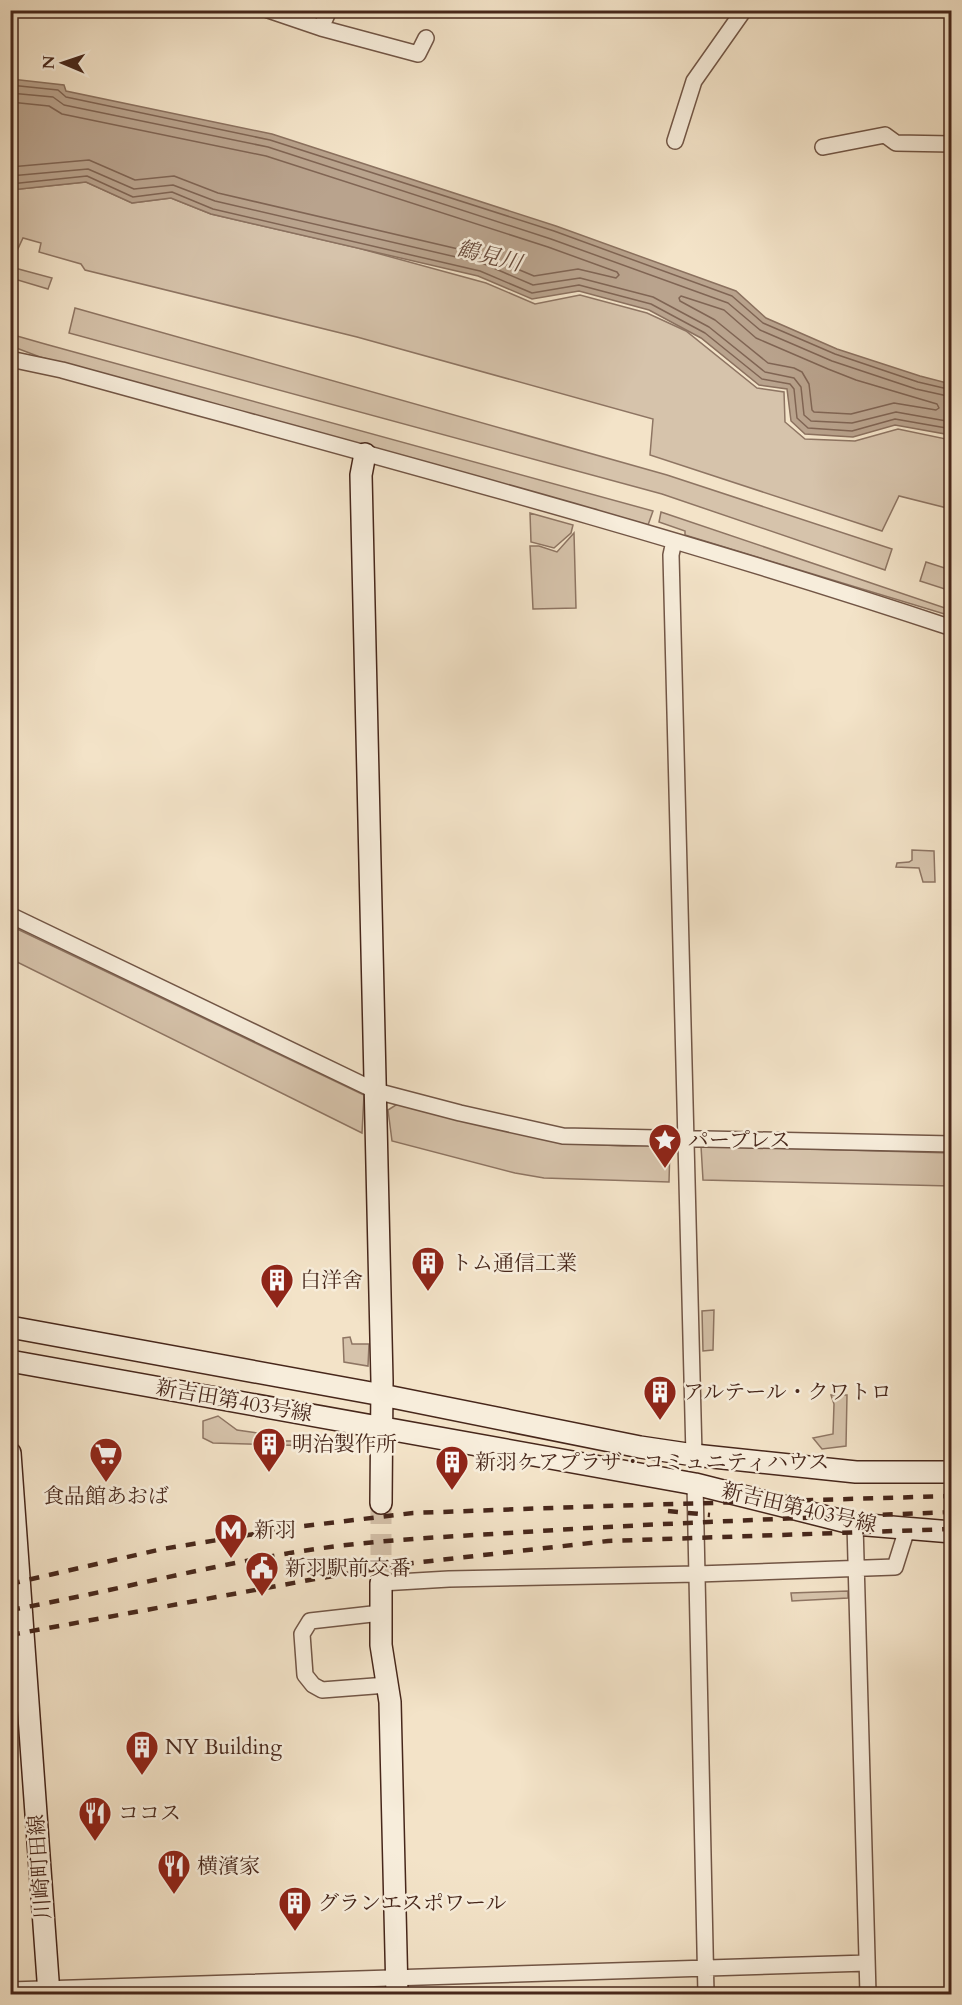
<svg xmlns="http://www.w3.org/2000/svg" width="962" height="2005" viewBox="0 0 962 2005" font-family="Cardo,'Noto Serif JP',serif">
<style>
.green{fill:#d6c3ab;stroke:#8e7563;stroke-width:1.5}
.water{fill:#b9a38d;stroke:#8b715f;stroke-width:1.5}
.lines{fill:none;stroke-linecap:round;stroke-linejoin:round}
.shore{stroke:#806554;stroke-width:1.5}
.secondary-tunnel{stroke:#d1bda5;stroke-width:21;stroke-dasharray:21 10;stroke-linecap:butt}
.street-casing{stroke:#725646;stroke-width:18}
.secondary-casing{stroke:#47271b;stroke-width:24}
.street{stroke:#f7eddb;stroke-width:15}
.secondary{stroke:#f7eddb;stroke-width:21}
.rail{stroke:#47271b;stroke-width:4.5;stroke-dasharray:10 10;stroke-linecap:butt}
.labels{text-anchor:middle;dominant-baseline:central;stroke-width:5;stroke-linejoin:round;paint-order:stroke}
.poi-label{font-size:21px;fill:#47271b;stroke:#f7eddb;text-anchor:start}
.street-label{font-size:21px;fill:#47271b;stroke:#f7eddb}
.water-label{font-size:22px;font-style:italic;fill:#694c3d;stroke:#f7eddb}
</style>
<rect width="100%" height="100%" fill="#f3e3c8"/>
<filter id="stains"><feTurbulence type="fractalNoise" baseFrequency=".00333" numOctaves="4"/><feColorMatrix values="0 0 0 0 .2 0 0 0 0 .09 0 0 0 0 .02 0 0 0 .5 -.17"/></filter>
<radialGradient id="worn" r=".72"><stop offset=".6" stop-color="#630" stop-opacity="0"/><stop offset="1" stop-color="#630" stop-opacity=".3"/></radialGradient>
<path class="green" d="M 86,182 L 132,203 L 171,198 L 211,214 L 358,248 L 486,283 L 535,304 L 580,295 L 647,313 L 686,331 L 757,388 L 784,392 L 785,422 L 805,439 L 855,441 L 898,429 L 951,440 L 951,509 L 899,496 L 882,531 L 650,455 L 653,419 L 357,337 L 85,270 L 81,264 L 39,252 L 41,243 L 23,238 L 15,255 L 11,254 L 10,190 Z
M 11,267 L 52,278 L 48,289 L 11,278 Z
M 75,308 L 667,475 L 892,549 L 885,570 L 662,494 L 69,333 Z
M 10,334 L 45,344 L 653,511 L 648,525 C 446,468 243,412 40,357 L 11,346 Z
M 661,512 L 951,610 L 951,616 L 685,535 L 685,531 L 659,522 Z
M 530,513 L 573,525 L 571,533 L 554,548 L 531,542 Z
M 574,533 L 576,608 L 533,609 L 530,546 L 539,546 L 557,552 Z
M 926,562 L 951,570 L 951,591 L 920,581 Z
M 912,850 L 934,851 L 935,882 L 923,882 L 919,868 L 896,867 L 897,863 L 909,862 L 912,860 Z
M 11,926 L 364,1095 L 362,1133 L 11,959 Z
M 399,1103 L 561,1143 L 623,1146 L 670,1145 L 669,1182 L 544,1178 L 515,1173 L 392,1141 L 388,1110 Z
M 701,1146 L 951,1153 L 951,1186 L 703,1180 Z
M 714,1310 L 713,1350 L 703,1351 L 702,1311 Z
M 350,1337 L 352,1344 L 369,1344 L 368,1366 L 344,1362 L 343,1338 Z
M 831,1395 L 847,1395 L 846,1446 L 822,1449 L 813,1438 L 833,1434 L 834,1404 Z
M 218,1416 L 237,1430 L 264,1434 L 279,1441 L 305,1441 L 315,1446 L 213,1443 L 203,1438 L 203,1421 Z
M 848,1591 L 848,1598 L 792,1601 L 791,1593 Z"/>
<path class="water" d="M 11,79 L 64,85 L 66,91 L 272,134 L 556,226 L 736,291 L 766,318 L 837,349 L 920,376 L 951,384 L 951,435 L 895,425 L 853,437 L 805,434 L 791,421 L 787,389 L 759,385 L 701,338 L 649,310 L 579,291 L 532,299 L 478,276 L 211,214 L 171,198 L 132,203 L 86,182 L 11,190 Z"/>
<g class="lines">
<path class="shore" d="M 10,85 L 58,90 L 66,97 L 270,140 L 554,231 L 732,296 L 763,323 L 835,354 L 918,382 L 952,390
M 10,93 L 53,97 L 64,105 L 268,147 L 551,239 L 728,303 L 760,330 L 832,361 L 916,389 L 952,397
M 10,102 L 49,106 L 62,114 L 266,156 L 548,247 L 617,272 L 619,275 L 616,278 L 578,269 L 534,276 L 484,255 L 218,193 L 174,176 L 135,180 L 89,160 L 10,167
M 10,176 L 88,169 L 134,189 L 173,185 L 215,201 L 482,263 L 533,285 L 580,278 L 653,297 L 709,327 L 765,372 L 794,378 L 801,387 L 804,415 L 811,421 L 852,423 L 896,412 L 952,422
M 10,184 L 87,176 L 133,197 L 172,192 L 213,209 L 480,271 L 532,293 L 579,285 L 651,304 L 705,333 L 762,379 L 790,384 L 794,389 L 797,418 L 808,428 L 852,431 L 895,419 L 952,429
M 681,296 L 724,310 L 756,338 L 828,369 L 856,380 L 937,404 L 939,408 L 936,410 L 894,403 L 851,414 L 814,412 L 812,410 L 809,384 L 802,372 L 794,368 L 768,363 L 715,320 L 680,301 L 679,298 Z"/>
<path class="secondary-tunnel" d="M 381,1503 L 381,1583"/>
<defs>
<path id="street" d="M 268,10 L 321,28 L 418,54 L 426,38
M 321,28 L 329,10
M 675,141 L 694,81 L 744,10
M 823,147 L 885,135 L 896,143 L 952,144
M 10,359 L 62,370 C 359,452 659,530 952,628
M 674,541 L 671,555 L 694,1455
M 10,915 L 376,1091 L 460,1113 L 563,1136 L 952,1144
M 695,1484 L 706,1994
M 855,1524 L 868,1994
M 381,1583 L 449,1579 L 697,1574 L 895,1567 L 907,1529
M 381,1613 L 310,1621 L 302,1634 L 305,1675 L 313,1685 L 322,1690 L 387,1685
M 10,1990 L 867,1963"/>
<path id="secondary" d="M 365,454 L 361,475 L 382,1381 L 381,1503
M 10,1327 L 382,1395 L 640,1447 L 694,1455 L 856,1472 L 952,1472
M 10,1361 L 695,1484 L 855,1524 L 952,1532
M 10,1453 L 49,1994
M 381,1583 L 381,1645 L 390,1702 L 397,1994"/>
</defs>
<use href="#street" class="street-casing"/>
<use href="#secondary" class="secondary-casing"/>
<use href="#street" class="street"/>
<use href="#secondary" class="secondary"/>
<path class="rail" d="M 668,1511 L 710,1515
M 10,1584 L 162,1549 L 304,1526 L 413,1513 L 605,1506 L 952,1496
M 10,1610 C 111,1592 209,1565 309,1550 C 375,1540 442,1537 509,1533 C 656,1523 804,1518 952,1512
M 10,1635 L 315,1579 L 413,1563 L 608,1541 L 952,1529"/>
</g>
<defs>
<symbol id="sight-pin" viewBox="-11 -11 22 30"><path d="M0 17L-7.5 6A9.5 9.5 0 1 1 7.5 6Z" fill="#8f2418" stroke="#f7eddb"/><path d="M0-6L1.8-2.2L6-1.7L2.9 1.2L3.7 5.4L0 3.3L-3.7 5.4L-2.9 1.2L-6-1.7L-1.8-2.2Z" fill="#fff"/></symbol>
<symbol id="building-pin" viewBox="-11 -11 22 30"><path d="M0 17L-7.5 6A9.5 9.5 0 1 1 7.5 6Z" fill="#8f2418" stroke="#f7eddb"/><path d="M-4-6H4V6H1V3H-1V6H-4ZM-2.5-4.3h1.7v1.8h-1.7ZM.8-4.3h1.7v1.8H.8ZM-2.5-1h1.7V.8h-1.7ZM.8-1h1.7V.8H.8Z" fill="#fff"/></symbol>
<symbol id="supermarket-pin" viewBox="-11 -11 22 30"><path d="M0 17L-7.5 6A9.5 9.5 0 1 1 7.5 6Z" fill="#8f2418" stroke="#f7eddb"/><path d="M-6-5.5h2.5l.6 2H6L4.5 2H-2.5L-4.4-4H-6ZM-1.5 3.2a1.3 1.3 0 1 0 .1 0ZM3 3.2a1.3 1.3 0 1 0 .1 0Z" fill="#fff"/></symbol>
<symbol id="metro-pin" viewBox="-11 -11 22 30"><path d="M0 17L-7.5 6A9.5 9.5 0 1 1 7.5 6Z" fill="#8f2418" stroke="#f7eddb"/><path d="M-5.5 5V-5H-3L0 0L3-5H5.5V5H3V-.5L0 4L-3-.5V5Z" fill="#fff"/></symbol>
<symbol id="civic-pin" viewBox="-11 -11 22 30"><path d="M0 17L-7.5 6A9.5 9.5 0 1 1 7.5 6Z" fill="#8f2418" stroke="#f7eddb"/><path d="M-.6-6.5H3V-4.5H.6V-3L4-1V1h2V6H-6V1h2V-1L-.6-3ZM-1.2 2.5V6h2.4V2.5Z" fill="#fff"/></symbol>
<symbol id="restaurant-pin" viewBox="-11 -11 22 30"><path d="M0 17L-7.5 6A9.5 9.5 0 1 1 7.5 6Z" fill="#8f2418" stroke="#f7eddb"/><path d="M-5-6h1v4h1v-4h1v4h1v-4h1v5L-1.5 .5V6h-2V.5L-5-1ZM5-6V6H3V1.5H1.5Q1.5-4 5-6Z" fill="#fff"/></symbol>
</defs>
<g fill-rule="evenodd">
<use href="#sight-pin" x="646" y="1121" width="38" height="52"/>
<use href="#building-pin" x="409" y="1244" width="38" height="52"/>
<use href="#building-pin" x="258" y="1261" width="38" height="52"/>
<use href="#building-pin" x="641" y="1373" width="38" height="52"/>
<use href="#building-pin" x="250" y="1425" width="38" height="52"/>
<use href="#supermarket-pin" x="87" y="1435" width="38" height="52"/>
<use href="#building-pin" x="433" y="1443" width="38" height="52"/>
<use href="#metro-pin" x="212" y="1511" width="38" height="52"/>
<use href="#civic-pin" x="243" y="1549" width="38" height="52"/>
<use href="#building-pin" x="123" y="1728" width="38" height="52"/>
<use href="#restaurant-pin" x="76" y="1794" width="38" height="52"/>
<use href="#restaurant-pin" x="155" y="1847" width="38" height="52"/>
<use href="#building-pin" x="276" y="1884" width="38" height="52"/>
</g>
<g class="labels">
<g class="poi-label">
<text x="688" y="1140">パープレス</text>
<text x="451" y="1263">トム通信工業</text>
<text x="300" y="1280">白洋舍</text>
<text x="683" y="1392">アルテール・クワトロ</text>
<text x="292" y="1444">明治製作所</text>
<text x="475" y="1462">新羽ケアプラザ・コミュニティハウス</text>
<text x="106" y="1496" text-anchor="middle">食品館あおば</text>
<text x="254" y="1530">新羽</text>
<text x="285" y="1568">新羽駅前交番</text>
<text x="165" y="1747">NY Building</text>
<text x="118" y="1813">ココス</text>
<text x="197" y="1866">横濱家</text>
<text x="318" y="1903">グランエスポワール</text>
</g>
<g class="street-label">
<text transform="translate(234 1401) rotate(10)">新吉田第403号線</text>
<text transform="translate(799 1508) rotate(13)">新吉田第403号線</text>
<text transform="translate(40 1867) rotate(-94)">川崎町田線</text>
</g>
<g class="water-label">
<text transform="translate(489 256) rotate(14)">鶴見川</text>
</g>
</g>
<rect width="962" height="2005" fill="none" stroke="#f3e3c8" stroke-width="36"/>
<rect x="12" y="12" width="938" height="1981" fill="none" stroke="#47271b" stroke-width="3"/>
<rect x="18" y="18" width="926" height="1969" fill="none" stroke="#47271b" stroke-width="1.5"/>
<g transform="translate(63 63) rotate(272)" stroke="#f7eddb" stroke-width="4.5" paint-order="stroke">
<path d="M0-4.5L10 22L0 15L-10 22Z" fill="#47271b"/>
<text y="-9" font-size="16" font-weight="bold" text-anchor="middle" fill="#47271b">N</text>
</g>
<rect width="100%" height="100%" filter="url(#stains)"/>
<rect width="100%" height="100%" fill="url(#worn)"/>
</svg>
